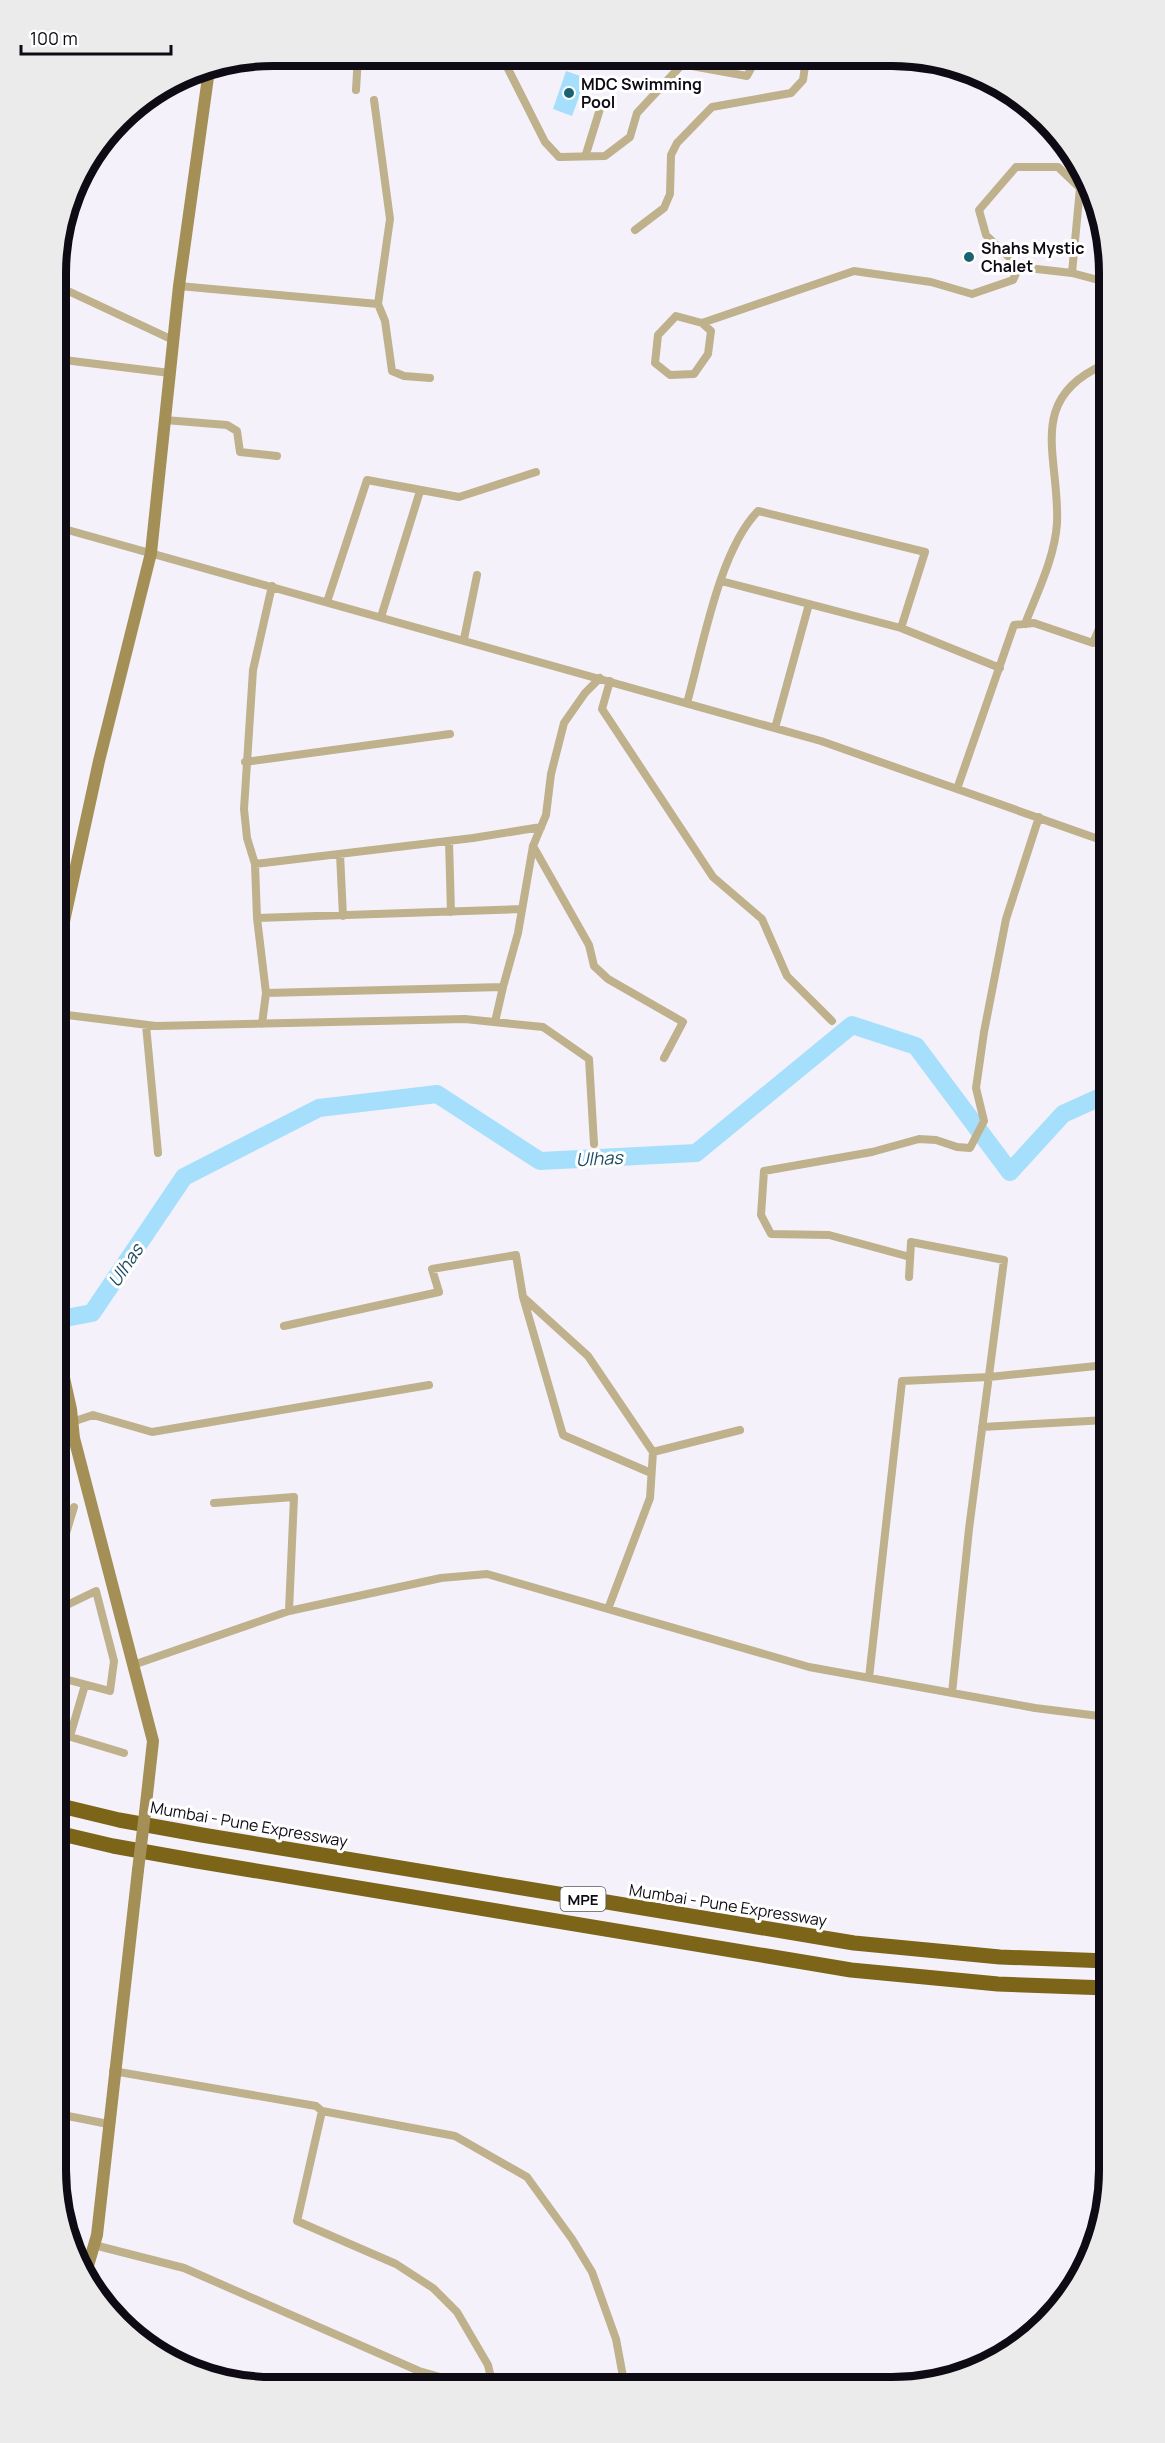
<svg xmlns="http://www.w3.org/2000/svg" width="1165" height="2443" viewBox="0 0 1165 2443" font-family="Manrope,sans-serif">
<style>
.water{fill:#a5dffc}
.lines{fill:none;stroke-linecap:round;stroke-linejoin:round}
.river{stroke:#a5dffc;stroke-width:18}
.street{stroke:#beb18b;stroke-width:8}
.secondary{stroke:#a49056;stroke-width:12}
.highway{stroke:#7c6418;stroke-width:15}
.secondary-bridge{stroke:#a49056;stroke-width:12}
.poi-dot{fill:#1a6271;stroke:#fff;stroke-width:2}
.labels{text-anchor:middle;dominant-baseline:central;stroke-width:6;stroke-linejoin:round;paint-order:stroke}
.shield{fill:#fff;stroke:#57545a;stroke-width:1.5}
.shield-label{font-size:15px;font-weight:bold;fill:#0f0b14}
.poi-label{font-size:16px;font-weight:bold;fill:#0f0b14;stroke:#fff;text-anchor:start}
.street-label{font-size:16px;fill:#0f0b14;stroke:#fff}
.water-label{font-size:18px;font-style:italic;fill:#1e4b5f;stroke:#fff}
.rim{fill:none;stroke:#0f0b14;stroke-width:8}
</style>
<rect width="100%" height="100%" fill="#f5f1fb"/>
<path class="water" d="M 566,71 L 586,78 L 572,116 L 553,109 Z"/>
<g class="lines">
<path class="river" d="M 60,1319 L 92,1313 L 184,1177 L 319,1108 L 437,1094 L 540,1161 L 696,1153 L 852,1025 L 916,1046 L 1010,1172 L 1063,1114 L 1105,1095"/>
<path class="street" d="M 502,57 L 545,142 L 559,157 L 605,156 L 630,137 L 637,113 L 688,58
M 681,64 L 747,76 L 756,59
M 356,90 L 358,56
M 586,154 L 600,109
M 635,230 L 664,208 L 670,194 L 671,155 L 677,143 L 712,107 L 791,93 L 803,80 L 806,59
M 1019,267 L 1072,273
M 56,275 L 66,290 L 173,340
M 179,286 L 378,304 L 390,219 L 374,100
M 378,304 L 385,321 L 392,371 L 404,376 L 430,378
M 702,323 L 711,331 L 708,354 L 694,374 L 670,375 L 655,363 L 658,335 L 676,316 L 702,323 L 854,271 L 931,282 L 972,294 L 1013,280 L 1019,267 L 986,235 L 979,210 L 1016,167 L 1058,167 L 1080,188 L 1072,273 L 1102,281
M 56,359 L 170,373
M 165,420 L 227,425 L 237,431 L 240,452 L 277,456
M 57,527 L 821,741 L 1104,841
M 327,602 L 367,480 L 459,497 L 536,472
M 381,617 L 420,491
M 1025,624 C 1037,593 1055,557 1057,523 C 1060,458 1025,400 1103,365
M 901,628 L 1000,668
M 464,639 L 477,575
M 610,681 L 602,709 L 713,877 L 762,919 L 787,976 L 832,1021
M 687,703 C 703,646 719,551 758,511 L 925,552 L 901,628 L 721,581
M 775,728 L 809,604
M 245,762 L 450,734
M 957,789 L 1014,625 L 1034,623 L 1093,643 L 1103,619
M 449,841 L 451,912
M 533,846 L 589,945 L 594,966 L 608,979 L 683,1022 L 664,1058
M 340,854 L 343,916
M 255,864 L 473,838 L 541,827
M 257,918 L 522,909
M 503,987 L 518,933 L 533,846 L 546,815 L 551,774 L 564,723 L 585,693 L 600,678
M 266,993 L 257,918 L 255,864 L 247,838 L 244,809 L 253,670 L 272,586
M 59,1014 L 156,1026 L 465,1019 L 543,1027 L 589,1059 L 594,1144
M 262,1024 L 266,993 L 503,987 L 495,1022
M 146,1025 L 158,1153
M 910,1257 L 829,1235 L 771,1234 L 761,1215 L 764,1171 L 872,1152 L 919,1139 L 936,1140 L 957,1147 L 970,1148 L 984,1121 L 976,1088 L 984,1032 L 1006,919 L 1039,817
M 909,1277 L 911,1242 L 1004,1260 L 969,1529 L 952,1693
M 523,1297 L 563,1435 L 651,1473
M 284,1326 L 439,1292 L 432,1269 L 516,1255 L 523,1297 L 588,1356 L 653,1452 L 650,1498 L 608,1609
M 60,1426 L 93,1415 L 152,1432 L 429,1385
M 982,1427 L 1106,1420
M 653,1452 L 740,1430
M 214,1503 L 294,1497 L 289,1611
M 61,1550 L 74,1507
M 133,1665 L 289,1611 L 441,1578 L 487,1574 L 809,1667 L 1035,1708 L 1107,1717
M 61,1678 L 110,1691 L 114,1661 L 96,1591 L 67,1605
M 869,1678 L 902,1381 L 989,1377 L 1106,1365
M 61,1734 L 124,1753
M 70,1736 L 85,1685
M 113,2071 L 316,2106 L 322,2111 L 455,2136 L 527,2177 L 572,2239 L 592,2272 L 616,2339 L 624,2382
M 322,2111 L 297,2221 L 396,2264 L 433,2288 L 457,2312 L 488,2365 L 492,2382
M 63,2115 L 108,2124
M 94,2245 L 184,2268 L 419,2371 L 458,2382"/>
<path class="secondary" d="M 58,949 L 99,761 L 151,553 L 179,286 L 209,70
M 60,1360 L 71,1409 L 74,1438 L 153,1741 L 145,1813
M 85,2276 L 97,2235 L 138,1870"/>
<path class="highway" d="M 61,1806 L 119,1820 L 202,1835 L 854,1943 L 1000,1957 L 1108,1961
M 62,1834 L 113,1846 L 197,1861 L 851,1970 L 998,1984 L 1108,1988"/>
<path class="secondary-bridge" d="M 138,1870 L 145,1813"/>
</g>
<g class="poi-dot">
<circle cx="569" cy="93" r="6"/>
<circle cx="969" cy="257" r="6"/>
</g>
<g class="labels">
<rect class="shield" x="560.5" y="1887" width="45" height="24" rx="4.5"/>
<g class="shield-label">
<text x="583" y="1899">MPE</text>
</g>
<g class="poi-label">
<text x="581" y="84">MDC Swimming<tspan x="581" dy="18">Pool</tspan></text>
<text x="981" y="248">Shahs Mystic<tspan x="981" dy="18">Chalet</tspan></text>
</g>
<g class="street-label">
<text transform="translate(249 1824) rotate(10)">Mumbai - Pune Expressway</text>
<text transform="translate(728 1905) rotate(9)">Mumbai - Pune Expressway</text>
</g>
<g class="water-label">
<text transform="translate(599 1158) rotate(-3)">Ulhas</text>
<text transform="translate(125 1265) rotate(-56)">Ulhas</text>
</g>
</g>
<path d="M0 0H1165V2443H0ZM273 66H892A207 207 0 0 1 1099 273V2170A207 207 0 0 1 892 2377H273A207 207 0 0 1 66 2170V273A207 207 0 0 1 273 66Z" fill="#ecebec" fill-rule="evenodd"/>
<path class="rim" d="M273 66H892A207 207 0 0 1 1099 273V2170A207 207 0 0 1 892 2377H273A207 207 0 0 1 66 2170V273A207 207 0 0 1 273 66Z"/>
<path d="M21 45v9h150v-9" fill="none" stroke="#0f0b14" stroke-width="3"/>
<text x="30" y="45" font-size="18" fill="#0f0b14" stroke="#ffffff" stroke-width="4.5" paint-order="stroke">100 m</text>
</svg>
